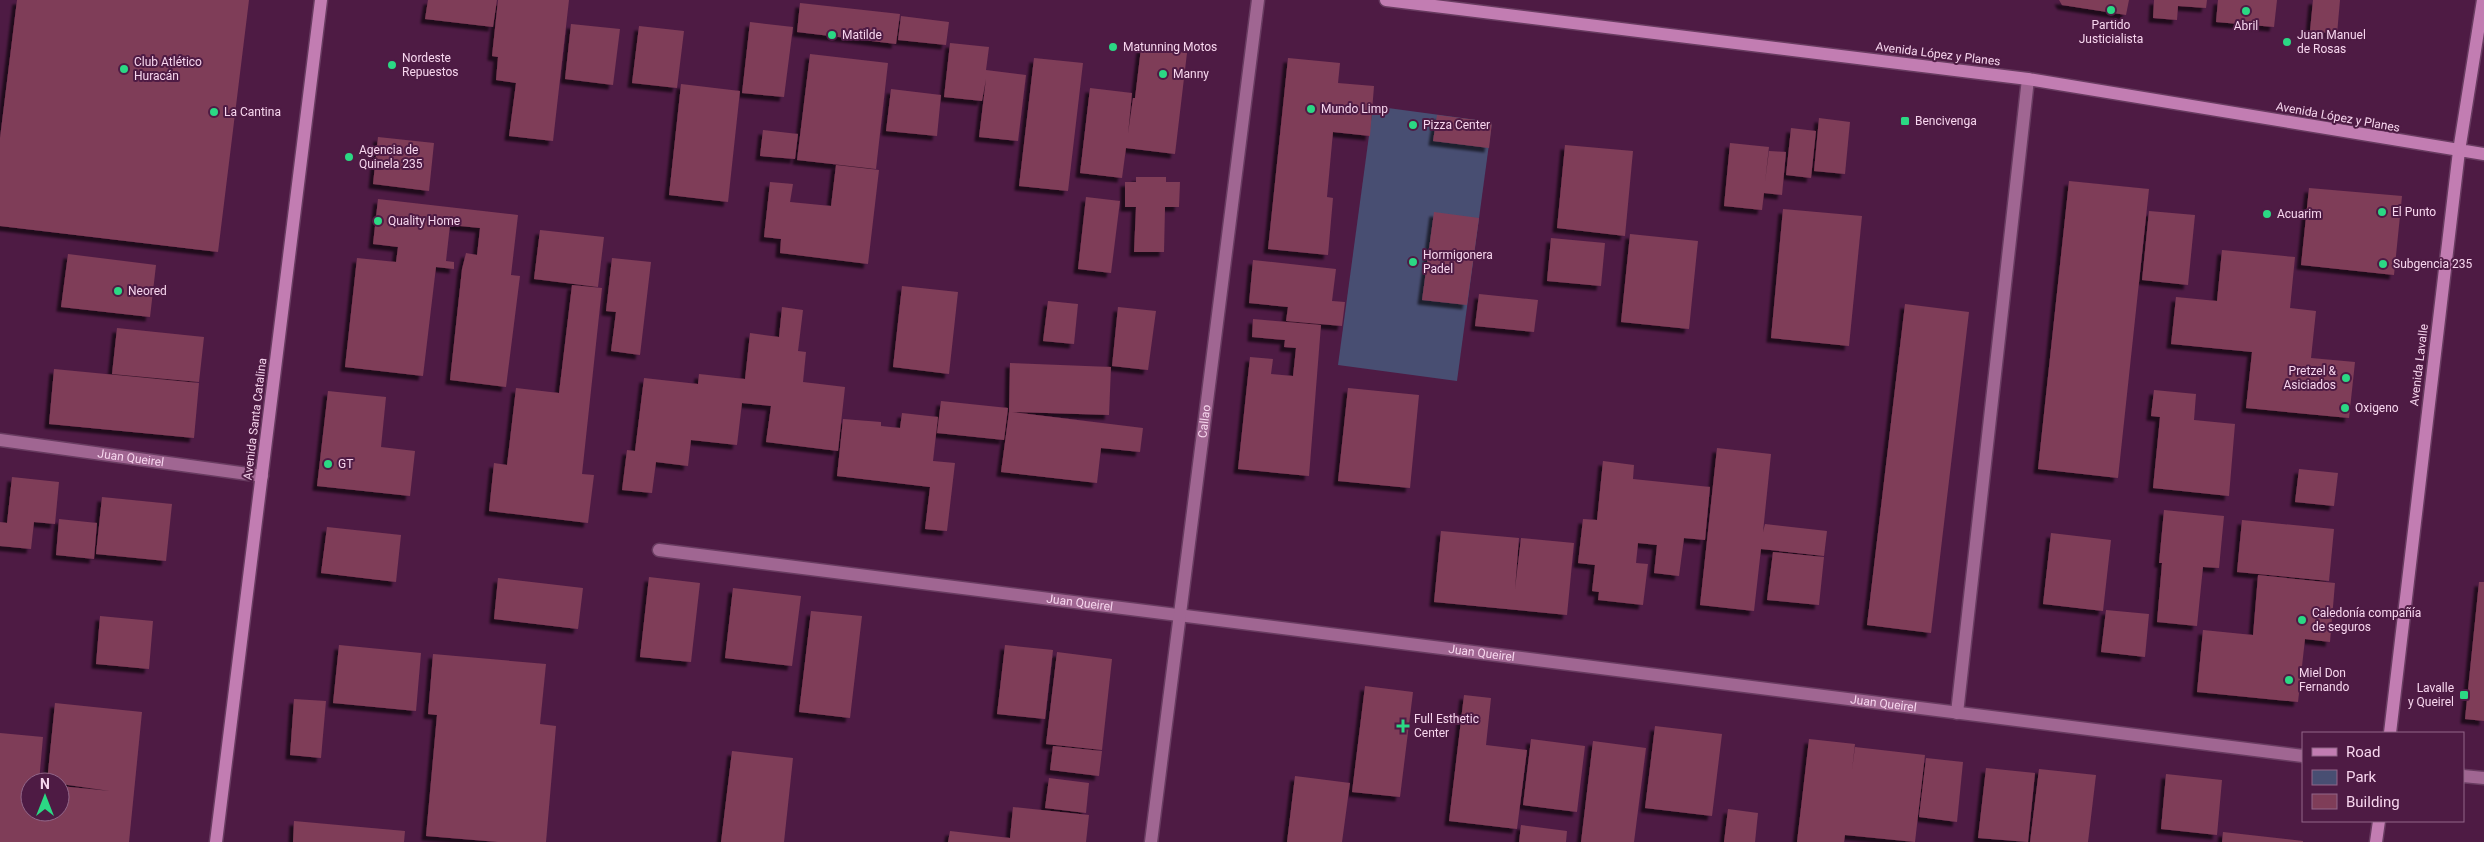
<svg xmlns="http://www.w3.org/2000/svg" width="2484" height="842" viewBox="0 0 2484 842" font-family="Roboto,sans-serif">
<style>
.green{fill:#484e72}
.building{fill:#7f3d58;filter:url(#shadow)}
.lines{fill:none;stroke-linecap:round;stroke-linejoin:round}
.lane-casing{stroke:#693c61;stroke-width:15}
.street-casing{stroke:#693c61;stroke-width:15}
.primary-casing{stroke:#693c61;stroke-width:15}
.lane{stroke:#a06692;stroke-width:12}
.street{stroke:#a06692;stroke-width:12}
.primary{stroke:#c27db2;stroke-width:12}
.poi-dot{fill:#2bd884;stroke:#4e1b44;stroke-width:2}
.labels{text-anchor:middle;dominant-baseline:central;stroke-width:4;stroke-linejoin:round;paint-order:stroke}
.poi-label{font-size:12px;fill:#f7d6ee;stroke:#4e1b44;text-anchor:start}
.street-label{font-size:12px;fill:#f7d6ee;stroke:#4e1b44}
</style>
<defs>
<filter id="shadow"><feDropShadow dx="-4.5" dy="4.5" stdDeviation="1" flood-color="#0009"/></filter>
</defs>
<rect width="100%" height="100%" fill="#4e1b44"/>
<path class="green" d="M 1373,106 L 1492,122 L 1457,381 L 1338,365 Z"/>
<path class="building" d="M 17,0 L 249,0 L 218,252 L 0,226 L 0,138 Z
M 428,0 L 497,0 L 493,27 L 425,19 Z
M 498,0 L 569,0 L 553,141 L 509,136 L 516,83 L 496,80 L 498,57 L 492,56 Z
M 2059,0 L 2129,0 L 2126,15 L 2062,5 Z
M 2154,0 L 2207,0 L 2206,8 L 2178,6 L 2177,20 L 2153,18 Z
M 2218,0 L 2277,0 L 2274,27 L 2216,22 Z
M 2313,0 L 2340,0 L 2337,34 L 2310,31 Z
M 800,3 L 900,14 L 896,44 L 797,32 Z
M 901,16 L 949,22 L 946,45 L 898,40 Z
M 750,22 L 793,27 L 784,97 L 742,93 Z
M 571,24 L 620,29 L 613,85 L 565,79 Z
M 639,26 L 684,31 L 677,88 L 632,83 Z
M 950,43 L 989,47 L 986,70 L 1026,75 L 1018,141 L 979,137 L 986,79 L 982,101 L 944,97 Z
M 1141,48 L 1187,53 L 1175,154 L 1126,148 L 1122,178 L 1080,173 L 1090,88 L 1132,93 L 1128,134 L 1133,98 L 1135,98 Z
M 810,54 L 888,63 L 876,169 L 797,160 Z
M 1034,58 L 1083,63 L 1068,191 L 1019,186 Z
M 1288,58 L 1340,63 L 1338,83 L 1374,86 L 1370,136 L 1333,132 L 1327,197 L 1333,198 L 1328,255 L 1268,249 Z
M 681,84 L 740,91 L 728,202 L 669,195 Z
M 891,89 L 941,95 L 937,136 L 886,131 Z
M 1437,115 L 1492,122 L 1489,148 L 1433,141 Z
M 1819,118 L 1850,122 L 1845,174 L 1814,171 Z
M 1791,128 L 1816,131 L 1811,178 L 1786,175 Z
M 763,130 L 798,134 L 795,159 L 760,156 Z
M 378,137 L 434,143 L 429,191 L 373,184 Z
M 1730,143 L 1769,147 L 1765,182 L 1769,151 L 1786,152 L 1782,195 L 1764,193 L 1762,210 L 1724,206 Z
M 1565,145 L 1633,151 L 1625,236 L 1557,228 Z
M 836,165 L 879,170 L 868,264 L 780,253 L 781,239 L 764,237 L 770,182 L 793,184 L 790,202 L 831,206 Z
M 1136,177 L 1166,177 L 1166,182 L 1180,182 L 1179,207 L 1165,207 L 1164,252 L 1134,252 L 1136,207 L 1125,207 L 1125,182 L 1136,182 Z
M 2069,181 L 2149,189 L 2118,478 L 2038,469 Z
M 2309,188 L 2402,196 L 2394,275 L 2301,265 Z
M 1086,197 L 1120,201 L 1111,273 L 1078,269 Z
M 378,199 L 518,215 L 511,275 L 520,276 L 506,387 L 450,380 L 462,269 L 466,253 L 477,255 L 480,228 L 450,225 L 446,261 L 454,262 L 454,269 L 436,267 L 423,376 L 345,367 L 357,258 L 396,262 L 398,247 L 373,244 Z
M 1783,209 L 1862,216 L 1849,346 L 1771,338 Z
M 2149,211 L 2195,215 L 2188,285 L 2142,280 Z
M 1434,212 L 1479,218 L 1467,305 L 1422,300 Z
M 540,230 L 604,237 L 598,287 L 534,279 Z
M 1630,234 L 1698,241 L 1689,329 L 1621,322 Z
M 1551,238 L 1605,243 L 1601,286 L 1547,281 Z
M 2222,250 L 2295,257 L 2290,308 L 2316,311 L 2311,358 L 2355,362 L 2349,418 L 2246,408 L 2252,352 L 2171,344 L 2176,297 L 2217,301 Z
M 68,254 L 156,265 L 150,317 L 61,307 Z
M 612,258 L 651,262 L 640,355 L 611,351 L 616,312 L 606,311 Z
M 1253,260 L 1336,269 L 1332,301 L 1345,302 L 1342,326 L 1286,321 L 1288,307 L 1249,303 Z
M 572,285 L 602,288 L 582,474 L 594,475 L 588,523 L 489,511 L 494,463 L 507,465 L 516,388 L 559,393 Z
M 902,286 L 958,292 L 949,374 L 893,367 Z
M 1479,294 L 1538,300 L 1534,332 L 1475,326 Z
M 1048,301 L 1078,304 L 1074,344 L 1043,341 Z
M 1905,304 L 1969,312 L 1931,633 L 1867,625 Z
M 782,307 L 803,310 L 798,351 L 806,352 L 803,382 L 845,387 L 838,451 L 766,442 L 771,406 L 742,403 L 737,445 L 691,440 L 688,466 L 656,462 L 652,493 L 622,490 L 627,450 L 635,451 L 644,378 L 698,384 L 699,374 L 745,379 L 750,333 L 779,337 Z
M 1118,307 L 1156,311 L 1148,370 L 1112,366 Z
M 1253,319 L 1321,325 L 1309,476 L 1238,469 L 1250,357 L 1273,359 L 1271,374 L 1293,376 L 1296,348 L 1284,347 L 1285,340 L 1252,337 Z
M 117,328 L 204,337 L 199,382 L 112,374 Z
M 1010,363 L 1111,367 L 1109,415 L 1012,412 L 1143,428 L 1140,452 L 1101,448 L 1097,483 L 1001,472 L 1009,412 Z
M 54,369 L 199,383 L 194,438 L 49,424 Z
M 1348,388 L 1419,395 L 1410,488 L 1338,481 Z
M 2154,390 L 2196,394 L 2194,420 L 2235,424 L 2229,496 L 2153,488 L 2160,417 L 2151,416 Z
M 328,391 L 386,397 L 381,447 L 415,451 L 410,496 L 317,486 Z
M 941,401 L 1008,408 L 1004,440 L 937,433 Z
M 902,413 L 938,417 L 933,461 L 955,463 L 947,531 L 925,529 L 930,487 L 837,476 L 843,419 L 881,422 L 881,426 L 900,428 Z
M 1717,448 L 1771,454 L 1763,532 L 1765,524 L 1827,531 L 1824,556 L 1761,549 L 1754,611 L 1700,605 Z
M 1603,461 L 1634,465 L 1633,479 L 1710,487 L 1705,540 L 1684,538 L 1679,576 L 1654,573 L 1657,545 L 1638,543 L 1636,563 L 1648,564 L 1643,605 L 1598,600 L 1599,592 L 1592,591 L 1595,565 L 1578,563 L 1583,519 L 1597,520 Z
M 2299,469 L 2338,473 L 2334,506 L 2295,502 Z
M 12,477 L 59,482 L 55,524 L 34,522 L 31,549 L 0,546 L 0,522 L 7,523 Z
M 102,497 L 172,504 L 166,561 L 96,554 Z
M 2164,510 L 2224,516 L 2219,568 L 2203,567 L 2197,626 L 2157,622 L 2162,563 L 2159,563 Z
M 59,519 L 97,523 L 94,559 L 56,555 Z
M 2242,520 L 2334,529 L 2329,581 L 2237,572 Z
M 327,527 L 401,535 L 396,582 L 321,573 Z
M 1441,531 L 1519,538 L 1515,589 L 1521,538 L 1574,543 L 1567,615 L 1434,602 Z
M 2051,533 L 2111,540 L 2103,611 L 2043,604 Z
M 1773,552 L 1824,557 L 1819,605 L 1767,600 Z
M 2258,575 L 2335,583 L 2330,642 L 2305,639 L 2298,702 L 2197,692 L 2203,630 L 2253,635 Z
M 649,577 L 700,583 L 691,662 L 640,657 Z
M 498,578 L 583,588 L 578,629 L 494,619 Z
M 2479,582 L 2484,582 L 2484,721 L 2465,719 Z
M 733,588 L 801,596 L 792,666 L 725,658 Z
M 2106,610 L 2149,614 L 2145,657 L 2101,652 Z
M 811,611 L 862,616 L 850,718 L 799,712 Z
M 100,616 L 153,621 L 149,669 L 96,664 Z
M 339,645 L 421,653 L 416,711 L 333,703 Z
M 1005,645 L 1053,650 L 1045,719 L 997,714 Z
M 1057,652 L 1112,659 L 1102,750 L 1046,744 Z
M 433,654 L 546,664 L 540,724 L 556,726 L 546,842 L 498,842 L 426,836 L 437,715 L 428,714 Z
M 1365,686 L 1413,692 L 1400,797 L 1352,792 Z
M 1464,695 L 1491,698 L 1486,745 L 1527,750 L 1517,829 L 1449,821 Z
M 294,699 L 326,701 L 321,758 L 290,755 Z
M 55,703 L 142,712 L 129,842 L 0,842 L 0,733 L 43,737 L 39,782 L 30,782 L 30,812 L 60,812 L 60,786 L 110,791 L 47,782 Z
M 1655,726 L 1722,734 L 1712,816 L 1645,808 Z
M 1531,739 L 1585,746 L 1577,812 L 1523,805 Z
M 1809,739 L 1855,744 L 1852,770 L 1855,747 L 1925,755 L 1915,842 L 1845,835 L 1844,842 L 1797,842 Z
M 1593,741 L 1646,748 L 1634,842 L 1581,842 Z
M 1053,746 L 1102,751 L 1099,776 L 1050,770 Z
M 732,751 L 793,758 L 784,842 L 721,842 Z
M 1926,758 L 1963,762 L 1957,822 L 1919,817 Z
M 1986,768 L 2035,773 L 2028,842 L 1978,838 Z
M 2039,769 L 2096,775 L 2088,842 L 2030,842 Z
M 2166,774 L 2222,780 L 2217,835 L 2161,829 Z
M 1295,776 L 1350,783 L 1342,842 L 1287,842 Z
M 1049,778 L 1089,783 L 1086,813 L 1045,808 Z
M 1013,807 L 1089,815 L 1086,842 L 948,842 L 950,831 L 1010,838 Z
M 1728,809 L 1758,813 L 1755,842 L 1724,842 Z
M 294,821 L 405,831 L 404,842 L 293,842 Z
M 1521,825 L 1567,831 L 1566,842 L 1519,842 Z
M 2223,832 L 2303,841 L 2303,842 L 2222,842 Z"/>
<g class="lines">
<defs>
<path id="lane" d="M 1957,713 L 2028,79"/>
<g id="street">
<path id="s1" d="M 0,440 L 262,476"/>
<path id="s2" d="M 659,550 L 2303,756"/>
<path d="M 2463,776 L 2484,778"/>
<path id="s3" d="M 1151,842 L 1258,0"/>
</g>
<path id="primary" d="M 1386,0 L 2028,79 L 2484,154
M 2390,733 L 2459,151 L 2483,0
M 216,842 L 321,0
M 2376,842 L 2379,821"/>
</defs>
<use href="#lane" class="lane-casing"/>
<use href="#street" class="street-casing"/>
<use href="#primary" class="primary-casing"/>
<use href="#lane" class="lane"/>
<use href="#street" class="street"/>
<use href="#primary" class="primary"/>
</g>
<g class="poi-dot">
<circle cx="2111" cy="10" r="5"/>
<circle cx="2246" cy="11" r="5"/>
<circle cx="832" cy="35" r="5"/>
<circle cx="2287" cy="42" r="5"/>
<circle cx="1113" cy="47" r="5"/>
<circle cx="392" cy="65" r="5"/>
<circle cx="124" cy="69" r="5"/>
<circle cx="1163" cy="74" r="5"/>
<circle cx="1311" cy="109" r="5"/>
<circle cx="214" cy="112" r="5"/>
<rect x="1900" y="116" width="10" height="10" rx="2.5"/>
<circle cx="1413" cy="125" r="5"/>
<circle cx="349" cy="157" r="5"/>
<circle cx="2382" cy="212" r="5"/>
<circle cx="2267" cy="214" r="5"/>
<circle cx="378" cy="221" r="5"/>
<circle cx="1413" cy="262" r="5"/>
<circle cx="2383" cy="264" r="5"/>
<circle cx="118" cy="291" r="5"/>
<circle cx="2346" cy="378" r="5"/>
<circle cx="2345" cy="408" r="5"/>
<circle cx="328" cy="464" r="5"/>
<circle cx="2302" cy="620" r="5"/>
<circle cx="2289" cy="680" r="5"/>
<rect x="2459" y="690" width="10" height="10" rx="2.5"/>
<path d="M1400.5 718.5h5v5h5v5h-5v5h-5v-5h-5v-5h5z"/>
</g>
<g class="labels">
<g class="poi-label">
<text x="2111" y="25" text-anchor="middle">Partido<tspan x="2111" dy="14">Justicialista</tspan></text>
<text x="2246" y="26" text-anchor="middle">Abril</text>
<text x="842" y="35">Matilde</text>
<text x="2297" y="35">Juan Manuel<tspan x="2297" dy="14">de Rosas</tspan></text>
<text x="1123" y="47">Matunning Motos</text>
<text x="402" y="58">Nordeste<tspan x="402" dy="14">Repuestos</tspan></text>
<text x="134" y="62">Club Atlético<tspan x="134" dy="14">Huracán</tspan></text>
<text x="1173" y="74">Manny</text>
<text x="1321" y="109">Mundo Limp</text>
<text x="224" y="112">La Cantina</text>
<text x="1915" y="121">Bencivenga</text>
<text x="1423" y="125">Pizza Center</text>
<text x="359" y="150">Agencia de<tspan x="359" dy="14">Quinela 235</tspan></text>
<text x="2392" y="212">El Punto</text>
<text x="2277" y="214">Acuarim</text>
<text x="388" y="221">Quality Home</text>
<text x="1423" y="255">Hormigonera<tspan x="1423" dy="14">Padel</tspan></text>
<text x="2393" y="264">Subgencia 235</text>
<text x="128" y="291">Neored</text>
<text x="2336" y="371" text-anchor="end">Pretzel &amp;<tspan x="2336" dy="14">Asiciados</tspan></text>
<text x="2355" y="408">Oxigeno</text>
<text x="338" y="464">GT</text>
<text x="2312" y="613">Caledonía compañía<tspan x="2312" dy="14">de seguros</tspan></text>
<text x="2299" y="673">Miel Don<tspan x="2299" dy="14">Fernando</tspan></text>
<text x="2454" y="688" text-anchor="end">Lavalle<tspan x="2454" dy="14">y Queirel</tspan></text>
<text x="1414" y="719">Full Esthetic<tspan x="1414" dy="14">Center</tspan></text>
</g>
<g class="street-label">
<text transform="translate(1938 54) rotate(7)">Avenida López y Planes</text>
<text transform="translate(2338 117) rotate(10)">Avenida López y Planes</text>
<text transform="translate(2419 365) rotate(-83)">Avenida Lavalle</text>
<text transform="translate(255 419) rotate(-83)">Avenida Santa Catalina</text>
<text stroke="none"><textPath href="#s3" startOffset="424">Callao</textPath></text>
<text stroke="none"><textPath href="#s1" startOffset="132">Juan Queirel</textPath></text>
<text stroke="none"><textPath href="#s2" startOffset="424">Juan Queirel</textPath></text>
<text stroke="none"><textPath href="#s2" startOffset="829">Juan Queirel</textPath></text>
<text stroke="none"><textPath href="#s2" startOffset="1234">Juan Queirel</textPath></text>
</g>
</g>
<rect x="2302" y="732" width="162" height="90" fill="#4e1b44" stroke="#926688"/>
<rect x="2312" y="748" width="25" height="8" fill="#c27db2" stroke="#926688"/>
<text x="2346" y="757" font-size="15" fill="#f7d6ee">Road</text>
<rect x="2312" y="770" width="25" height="15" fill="#484e72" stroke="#926688"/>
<text x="2346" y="782" font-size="15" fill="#f7d6ee">Park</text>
<rect x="2312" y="794" width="25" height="15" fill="#7f3d58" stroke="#926688"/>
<text x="2346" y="807" font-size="15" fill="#f7d6ee">Building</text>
<g transform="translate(45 797)"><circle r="24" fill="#4e1b44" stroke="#926688"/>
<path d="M0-4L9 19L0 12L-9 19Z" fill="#2bd884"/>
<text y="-8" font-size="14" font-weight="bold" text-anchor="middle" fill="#f7d6ee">N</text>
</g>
</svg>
